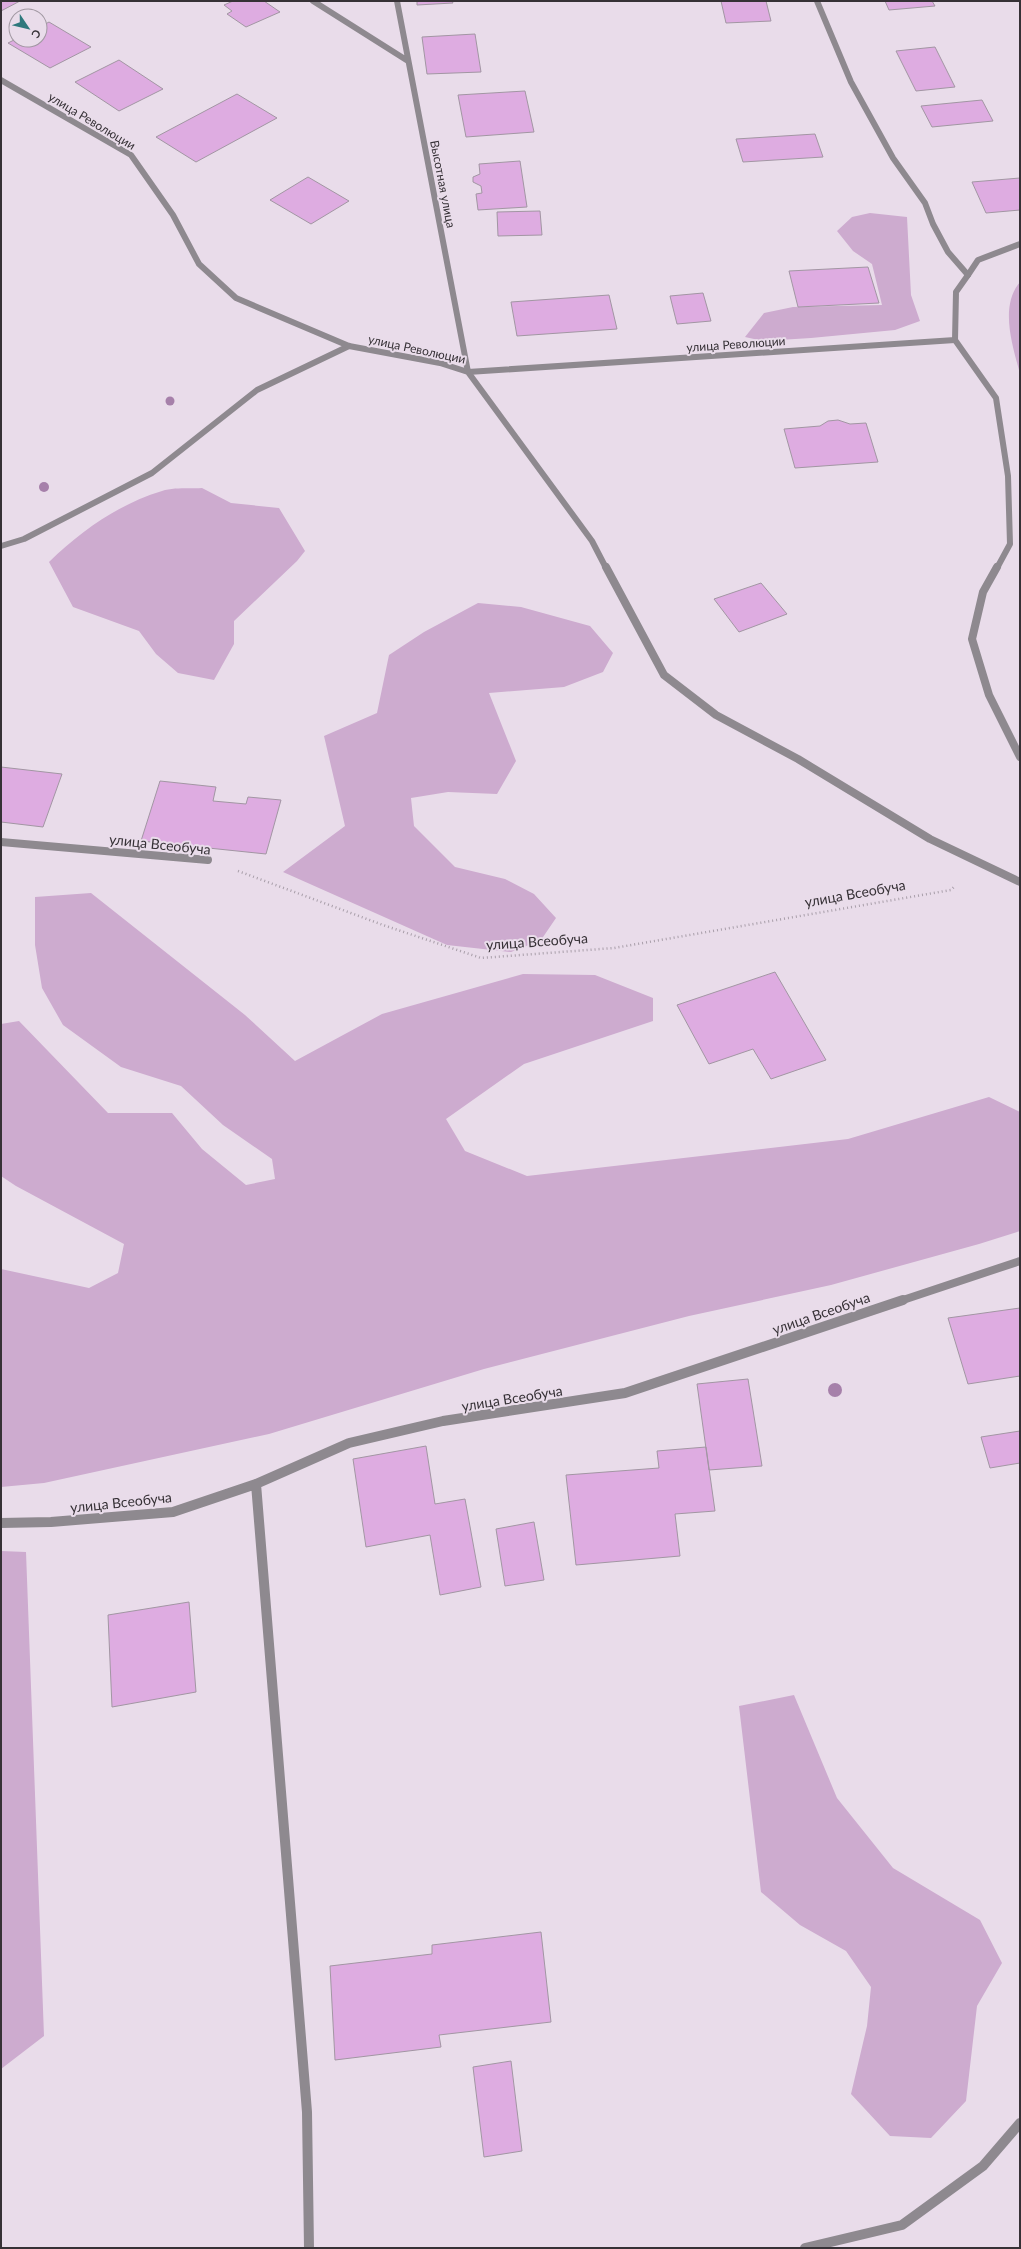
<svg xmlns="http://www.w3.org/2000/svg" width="1021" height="2249" viewBox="0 0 1021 2249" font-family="Lato,sans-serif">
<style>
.green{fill:#cdabcf}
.building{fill:#deace1;stroke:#a296a3}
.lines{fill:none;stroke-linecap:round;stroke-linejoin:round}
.path{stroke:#a89ea9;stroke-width:2.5;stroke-dasharray:1 3;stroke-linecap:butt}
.service-far2{stroke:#8e898f;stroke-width:6}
.service-far1{stroke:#8e898f;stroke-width:8}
.service{stroke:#8e898f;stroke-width:10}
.minor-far2{stroke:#8e898f;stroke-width:6}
.minor-far1{stroke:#8e898f;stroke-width:8}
.minor{stroke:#8e898f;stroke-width:10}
.tree{fill:#a680aa}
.labels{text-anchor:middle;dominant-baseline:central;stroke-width:4;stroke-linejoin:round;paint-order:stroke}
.far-street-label{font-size:12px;fill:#363136;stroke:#e9dcea}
.street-label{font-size:14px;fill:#363136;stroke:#e9dcea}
</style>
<rect width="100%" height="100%" fill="#e9dcea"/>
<path class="green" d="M 870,213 L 907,217 L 911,295 L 920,321 L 895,330 L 811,338 L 763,341 L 745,337 L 764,313 L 793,307 L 882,305 L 872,264 L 853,251 L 837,231 L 852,217 Z
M 1020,282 L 1020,374 C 1013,346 999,307 1020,282 Z
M 202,488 L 231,503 L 279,508 L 305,551 L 297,561 L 234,621 L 234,644 L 214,680 L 178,673 L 156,654 L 139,631 L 73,607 L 49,562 C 82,530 119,504 162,491 C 174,487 190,489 202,488 Z
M 478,603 L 521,607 L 590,626 L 613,653 L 603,672 L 564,687 L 489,693 L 516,761 L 497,794 L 448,792 L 411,798 L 414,826 L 455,867 L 505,879 L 534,894 L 556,918 L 541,940 L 511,952 L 447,945 L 283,872 L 345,826 L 324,736 L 377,713 L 389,655 L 424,632 Z
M 91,893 L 245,1015 L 295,1061 L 382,1014 L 523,974 L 595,975 L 653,998 L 653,1021 L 524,1064 L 446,1119 L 465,1151 L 527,1176 L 848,1139 L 989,1097 L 1020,1112 L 1020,1231 L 979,1244 L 831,1285 L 689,1316 L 484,1369 L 269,1434 L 44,1483 L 1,1487 L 1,1269 L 89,1288 L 118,1273 L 124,1244 L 16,1186 L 1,1176 L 1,1024 L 19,1021 L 108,1113 L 172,1113 L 202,1149 L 246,1185 L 275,1179 L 272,1159 L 223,1125 L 181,1086 L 121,1067 L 63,1025 L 42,988 L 35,945 L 35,897 Z
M 1,1551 L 26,1552 L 44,2036 L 1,2069 Z
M 794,1695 L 837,1798 L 893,1868 L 980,1920 L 1002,1963 L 977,2006 L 966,2101 L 931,2138 L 890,2136 L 851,2094 L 867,2026 L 871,1987 L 846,1951 L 800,1925 L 761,1892 L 739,1706 Z"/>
<path class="building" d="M 1,1 L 20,1 L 1,11 Z
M 233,1 L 264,1 L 280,12 L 246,27 L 227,14 L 232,11 L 224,5 Z
M 417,1 L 452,1 L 453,3 L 417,5 Z
M 721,1 L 766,1 L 771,21 L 726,23 Z
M 885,1 L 932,1 L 935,6 L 889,10 Z
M 49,22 L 91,47 L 50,68 L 8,43 L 16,39 L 40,40 L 40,27 Z
M 475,34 L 481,72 L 427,74 L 422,37 Z
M 935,47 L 955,87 L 916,91 L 896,51 Z
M 119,60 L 163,89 L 119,111 L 75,82 Z
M 525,91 L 534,132 L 466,137 L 458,95 Z
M 237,94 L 277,118 L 196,162 L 156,137 Z
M 982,100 L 993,121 L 932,127 L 921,106 Z
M 815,134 L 823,157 L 743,162 L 736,139 Z
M 520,161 L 527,207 L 478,210 L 476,194 L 482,193 L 481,186 L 473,182 L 473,177 L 480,174 L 479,164 Z
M 308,177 L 349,201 L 311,224 L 270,200 Z
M 1020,178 L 1020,210 L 986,213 L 972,182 Z
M 540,211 L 542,235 L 498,236 L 497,212 Z
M 868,267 L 879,303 L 798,307 L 789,271 Z
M 703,293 L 711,321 L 677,324 L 670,296 Z
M 609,295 L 617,329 L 517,336 L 511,302 Z
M 838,420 L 850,424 L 866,423 L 878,462 L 795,468 L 784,429 L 820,426 L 828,421 Z
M 761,583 L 787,614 L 739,632 L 714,599 Z
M 1,767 L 62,774 L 43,827 L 1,822 Z
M 160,781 L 216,787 L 213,801 L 246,804 L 248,797 L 281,800 L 266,854 L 141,841 Z
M 775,972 L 826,1060 L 771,1079 L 753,1049 L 709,1064 L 677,1005 Z
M 1020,1308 L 1020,1376 L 968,1384 L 948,1318 Z
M 748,1379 L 762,1466 L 709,1470 L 697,1384 Z
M 1020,1431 L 1020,1463 L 990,1468 L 981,1437 Z
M 426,1446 L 435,1504 L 465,1499 L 481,1587 L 440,1595 L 430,1535 L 366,1547 L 353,1459 Z
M 706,1447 L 715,1511 L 675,1514 L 680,1556 L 576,1565 L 566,1475 L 659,1468 L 657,1451 Z
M 534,1522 L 544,1580 L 505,1586 L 496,1529 Z
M 189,1602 L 196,1692 L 112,1707 L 108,1615 Z
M 541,1932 L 551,2022 L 439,2035 L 441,2047 L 335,2060 L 330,1966 L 432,1954 L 432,1945 Z
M 511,2061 L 522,2151 L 484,2157 L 473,2067 Z"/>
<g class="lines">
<path class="path" d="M 238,871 L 383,925 L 481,958 L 614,948 L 951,890 L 955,886"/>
<path class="service-far2" d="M 968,275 L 978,260 L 1020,244
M 955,340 L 996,398 L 1008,476 L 1010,544 L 997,568
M 1,546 L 24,539 L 152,473 L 257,390 L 349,346"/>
<path class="service-far1" d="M 997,567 L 983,592 L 972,639 L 989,695 L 1020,757"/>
<path class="service" d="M 805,2248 L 902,2225 L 983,2166 L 1020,2123"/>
<path class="minor-far2" d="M 313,1 L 408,61
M 397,1 L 468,372 L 592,541 L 606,568
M 1,80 L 131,155 L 173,215 L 199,264 L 236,298 L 349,346 L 440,363 L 468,372 L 955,340 L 956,292 L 968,275 L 948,252 L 933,224 L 925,203 L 893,158 L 851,82 L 817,1"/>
<path class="minor-far1" d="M 606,567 L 664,675 L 716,715 L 798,759 L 930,839 L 1020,882
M 1,842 L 208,860
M 900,1301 L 1020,1261"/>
<path class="minor" d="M 256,1484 L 307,2112 L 309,2248
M 1,1523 L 51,1522 L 173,1512 L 256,1484 L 349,1443 L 443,1421 L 625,1393 L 903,1300"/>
</g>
<g class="tree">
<circle cx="170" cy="401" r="4.5"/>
<circle cx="44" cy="487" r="5"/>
<circle cx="835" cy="1390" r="7"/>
</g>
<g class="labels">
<g class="far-street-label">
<text transform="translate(92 121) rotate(31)">улица Революции</text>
<text transform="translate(443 184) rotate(79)">Высотная улица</text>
<text transform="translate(736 344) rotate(-4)">улица Революции</text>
<text transform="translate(417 349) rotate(12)">улица Революции</text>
</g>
<g class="street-label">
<text transform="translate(160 844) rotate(6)">улица Всеобуча</text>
<text transform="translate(855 893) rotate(-10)">улица Всеобуча</text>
<text transform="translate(537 941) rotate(-4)">улица Всеобуча</text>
<text transform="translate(821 1313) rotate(-19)">улица Всеобуча</text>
<text transform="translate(512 1398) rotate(-9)">улица Всеобуча</text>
<text transform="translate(121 1502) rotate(-6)">улица Всеобуча</text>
</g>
</g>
<rect width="1021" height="2249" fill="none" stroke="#363136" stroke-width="4"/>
<g transform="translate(28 28) rotate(125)"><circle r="19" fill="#e9dcea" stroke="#a198a2"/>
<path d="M0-3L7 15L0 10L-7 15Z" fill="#2e787c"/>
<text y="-6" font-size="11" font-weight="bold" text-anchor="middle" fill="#363136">С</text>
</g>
</svg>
